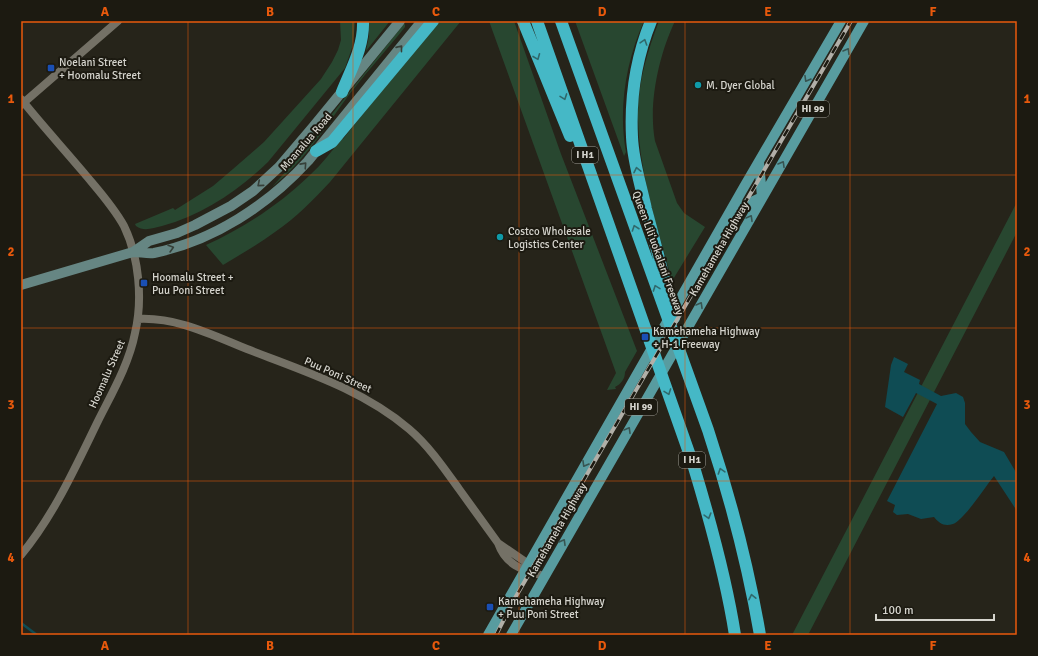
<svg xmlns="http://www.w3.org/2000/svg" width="1038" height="656" viewBox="0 0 1038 656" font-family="Signika,sans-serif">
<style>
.green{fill:#284730}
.water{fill:#0f4c54}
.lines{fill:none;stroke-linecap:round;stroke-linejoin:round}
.stream{stroke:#0f4c54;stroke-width:2.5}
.tertiary{stroke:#747166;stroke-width:8}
.secondary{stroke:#668683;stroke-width:10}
.primary{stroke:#589ca0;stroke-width:10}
.motorway{stroke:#45b8c6;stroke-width:12}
.rail-casing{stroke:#b1afa8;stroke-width:4}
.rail{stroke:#1c1a11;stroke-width:2.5;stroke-dasharray:8;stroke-linecap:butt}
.oneway{stroke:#30696c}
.oneway2{stroke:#364039}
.oneway3{stroke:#375451}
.grid{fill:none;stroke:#e8590c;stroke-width:1;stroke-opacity:0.55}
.transit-dot{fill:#1a4fb4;stroke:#1c1a11;stroke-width:1.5}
.culture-dot{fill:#0f9aa8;stroke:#1c1a11;stroke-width:1.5}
.labels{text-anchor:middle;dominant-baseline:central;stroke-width:4;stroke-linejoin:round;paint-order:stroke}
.shield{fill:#1c1a11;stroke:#9e9c95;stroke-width:1}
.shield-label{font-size:10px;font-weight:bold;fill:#d5d4cd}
.poi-label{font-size:11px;fill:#d5d4cd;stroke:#1c1a11;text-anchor:start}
.street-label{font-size:11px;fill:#d5d4cd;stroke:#1c1a11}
.neatline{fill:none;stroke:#e8590c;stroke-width:1.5}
.grid-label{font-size:13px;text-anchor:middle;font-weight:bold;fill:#e8590c}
</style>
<rect width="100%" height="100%" fill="#26241a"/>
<path class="green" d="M 340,21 L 355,21 L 354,34 L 352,48 L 345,68 L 268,162 C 238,191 203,215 162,226 C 153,228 144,232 136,226 L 135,224 L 173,208 L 175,210 L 213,186 L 233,169 L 264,142 L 321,79 L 332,62 L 338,50 L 341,40 Z
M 369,21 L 390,21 L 366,51 L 369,36 Z
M 437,21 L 438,23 L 440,21 L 461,21 L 330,182 C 313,200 296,218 275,232 C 259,244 241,254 223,265 L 206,245 C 244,228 280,204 310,175 C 322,164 332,151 342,138 L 343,139 Z
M 489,21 L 514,21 L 561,154 L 637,351 L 625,372 C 625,379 621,384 615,387 L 616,389 L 607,390 L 616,373 Z
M 575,21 L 644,21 C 626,61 618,109 626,152 L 624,156 Z
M 659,21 L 675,21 C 659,55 648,103 655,141 L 677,203 L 684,213 L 705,227 L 672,281 C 658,228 639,174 638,119 C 637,86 647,52 659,21 Z
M 405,24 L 405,27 C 385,52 362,77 343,103 C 321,134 301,164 272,187 L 288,169 L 403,25 Z
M 1017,202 L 1017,232 L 808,635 L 792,635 Z"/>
<path class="water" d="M 894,357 L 908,364 L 904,372 L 920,380 L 919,384 L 941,396 L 956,393 L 963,397 L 965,403 L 965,424 L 971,432 L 980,442 L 1004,452 L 1017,474 L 1017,511 L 994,476 C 985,487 964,520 953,524 C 944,527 939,523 934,517 L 921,519 L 908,514 L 897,515 L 893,512 L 895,505 L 887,501 L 937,404 L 916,393 L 903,417 L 885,407 L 891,365 Z"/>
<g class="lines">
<path class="stream" d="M 21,623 L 37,635"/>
<path class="tertiary" d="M 21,99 C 41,124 63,148 84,173 C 98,190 113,206 124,226 C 139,257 143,299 135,333 C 129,364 112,393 98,421 C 75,468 54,515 21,555
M 21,105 L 118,21
M 138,319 C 177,317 212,335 247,349 C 303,371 362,389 409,429 C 429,446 444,468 459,489 C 472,507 485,525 498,543 C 506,566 523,570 544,576
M 498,543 L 533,567"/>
<path class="secondary" d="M 133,252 C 140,252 148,254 154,253 C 213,241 268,205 308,161 L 422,21
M 21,285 L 133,252 L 149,241 L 177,233 L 195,225 L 231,206 L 253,191 L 279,167 L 313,127 L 400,21"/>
<path class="primary" d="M 759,162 L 762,197
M 730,212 L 762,197
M 488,635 L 744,187 L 841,21
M 511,635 L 864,21"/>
<path class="motorway" d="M 523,21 L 570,136
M 537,21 L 693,464 C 710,520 726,577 735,635
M 561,21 L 708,430 C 730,497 748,565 760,635
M 651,21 C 636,58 630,97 632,137 C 633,162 641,185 646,209 C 656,245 665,282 674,318
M 342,92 C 351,69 364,47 363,21
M 316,151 L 332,142 L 433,21"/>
<defs>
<path id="rail" d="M 496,635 L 515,598 L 851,21"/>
</defs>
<use href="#rail" class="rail-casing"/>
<use href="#rail" class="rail"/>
</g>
<defs><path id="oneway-chevron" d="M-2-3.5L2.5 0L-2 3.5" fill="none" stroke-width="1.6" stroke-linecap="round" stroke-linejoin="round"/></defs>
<g class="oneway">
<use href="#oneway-chevron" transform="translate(644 42) rotate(-72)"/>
<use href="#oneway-chevron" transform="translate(537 57) rotate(68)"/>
<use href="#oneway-chevron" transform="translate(564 97) rotate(70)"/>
<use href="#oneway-chevron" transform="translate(637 170) rotate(-102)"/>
<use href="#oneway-chevron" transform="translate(635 228) rotate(-109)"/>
<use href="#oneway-chevron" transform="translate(656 288) rotate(-110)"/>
<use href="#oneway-chevron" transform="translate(668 392) rotate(70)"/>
<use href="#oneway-chevron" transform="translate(721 471) rotate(-108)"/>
<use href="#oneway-chevron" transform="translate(708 516) rotate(74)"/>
<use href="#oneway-chevron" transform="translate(752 597) rotate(-102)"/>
</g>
<g class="oneway2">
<use href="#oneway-chevron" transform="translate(400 48) rotate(-51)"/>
<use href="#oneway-chevron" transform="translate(304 165) rotate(-48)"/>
<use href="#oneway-chevron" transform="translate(260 184) rotate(140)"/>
<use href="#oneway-chevron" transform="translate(171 248) rotate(-16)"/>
</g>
<g class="oneway3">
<use href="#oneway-chevron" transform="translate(847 51) rotate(-60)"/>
<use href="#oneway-chevron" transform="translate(807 79) rotate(120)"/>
<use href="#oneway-chevron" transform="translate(782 164) rotate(-60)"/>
<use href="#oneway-chevron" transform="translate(750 218) rotate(-60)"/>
<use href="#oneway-chevron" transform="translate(700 305) rotate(-60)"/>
<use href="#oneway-chevron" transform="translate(628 430) rotate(-60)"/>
<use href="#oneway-chevron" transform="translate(585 464) rotate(120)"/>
<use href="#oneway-chevron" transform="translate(563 542) rotate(-60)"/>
</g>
<path class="grid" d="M 188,21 L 188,635M 353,21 L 353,635M 519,21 L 519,635M 685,21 L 685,635M 850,21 L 850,635M 21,175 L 1017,175M 21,328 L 1017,328M 21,481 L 1017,481"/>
<g class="transit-dot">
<rect x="47" y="64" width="8" height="8" rx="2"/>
<rect x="140" y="279" width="8" height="8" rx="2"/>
<rect x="641" y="333" width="8" height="8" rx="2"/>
<rect x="486" y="603" width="8" height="8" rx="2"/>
</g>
<g class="culture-dot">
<circle cx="698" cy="85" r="4"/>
<circle cx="500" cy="237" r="4"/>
</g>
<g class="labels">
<g class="shield">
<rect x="797" y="101" width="32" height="16" rx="3"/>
<rect x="572" y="147" width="26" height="16" rx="3"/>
<rect x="625" y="399" width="32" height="16" rx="3"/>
<rect x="679" y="452" width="26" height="16" rx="3"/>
</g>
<g class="shield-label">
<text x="813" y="109">HI 99</text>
<text x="585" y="155">I H1</text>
<text x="641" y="407">HI 99</text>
<text x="692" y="460">I H1</text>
</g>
<g class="poi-label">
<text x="59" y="62">Noelani Street<tspan x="59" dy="13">+ Hoomalu Street</tspan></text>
<text x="706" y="85">M. Dyer Global</text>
<text x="508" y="231">Costco Wholesale<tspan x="508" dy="13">Logistics Center</tspan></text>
<text x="152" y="277">Hoomalu Street +<tspan x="152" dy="13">Puu Poni Street</tspan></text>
<text x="653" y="331">Kamehameha Highway<tspan x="653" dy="13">+ H-1 Freeway</tspan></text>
<text x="498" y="601">Kamehameha Highway<tspan x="498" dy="13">+ Puu Poni Street</tspan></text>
</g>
<g class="street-label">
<text transform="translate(306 142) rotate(-49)">Moanalua Road</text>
<text transform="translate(719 249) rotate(-60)">Kamehameha Highway</text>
<text transform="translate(658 253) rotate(70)">Queen Liliʻuokalani Freeway</text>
<text transform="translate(107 374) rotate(-66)">Hoomalu Street</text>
<text transform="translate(338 375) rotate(24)">Puu Poni Street</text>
<text transform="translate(557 530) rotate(-60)">Kamehameha Highway</text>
</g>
</g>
<rect width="1038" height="656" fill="none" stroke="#1c1a11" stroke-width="44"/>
<path d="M876 614v6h118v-6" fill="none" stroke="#d5d4cd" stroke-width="2"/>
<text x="882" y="614" font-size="12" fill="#d5d4cd" stroke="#1c1a11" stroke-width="3" paint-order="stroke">100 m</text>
<rect x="22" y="22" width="994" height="612" class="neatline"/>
<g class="grid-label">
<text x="105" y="16">A</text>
<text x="270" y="16">B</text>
<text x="436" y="16">C</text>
<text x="602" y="16">D</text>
<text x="768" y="16">E</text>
<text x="933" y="16">F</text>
<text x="11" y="103">1</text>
<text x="1027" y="103">1</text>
<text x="11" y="256">2</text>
<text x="1027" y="256">2</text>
<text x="11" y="409">3</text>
<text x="1027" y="409">3</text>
<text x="11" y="562">4</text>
<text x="1027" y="562">4</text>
<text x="105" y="650">A</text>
<text x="270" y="650">B</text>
<text x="436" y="650">C</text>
<text x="602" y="650">D</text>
<text x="768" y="650">E</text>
<text x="933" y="650">F</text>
</g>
</svg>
